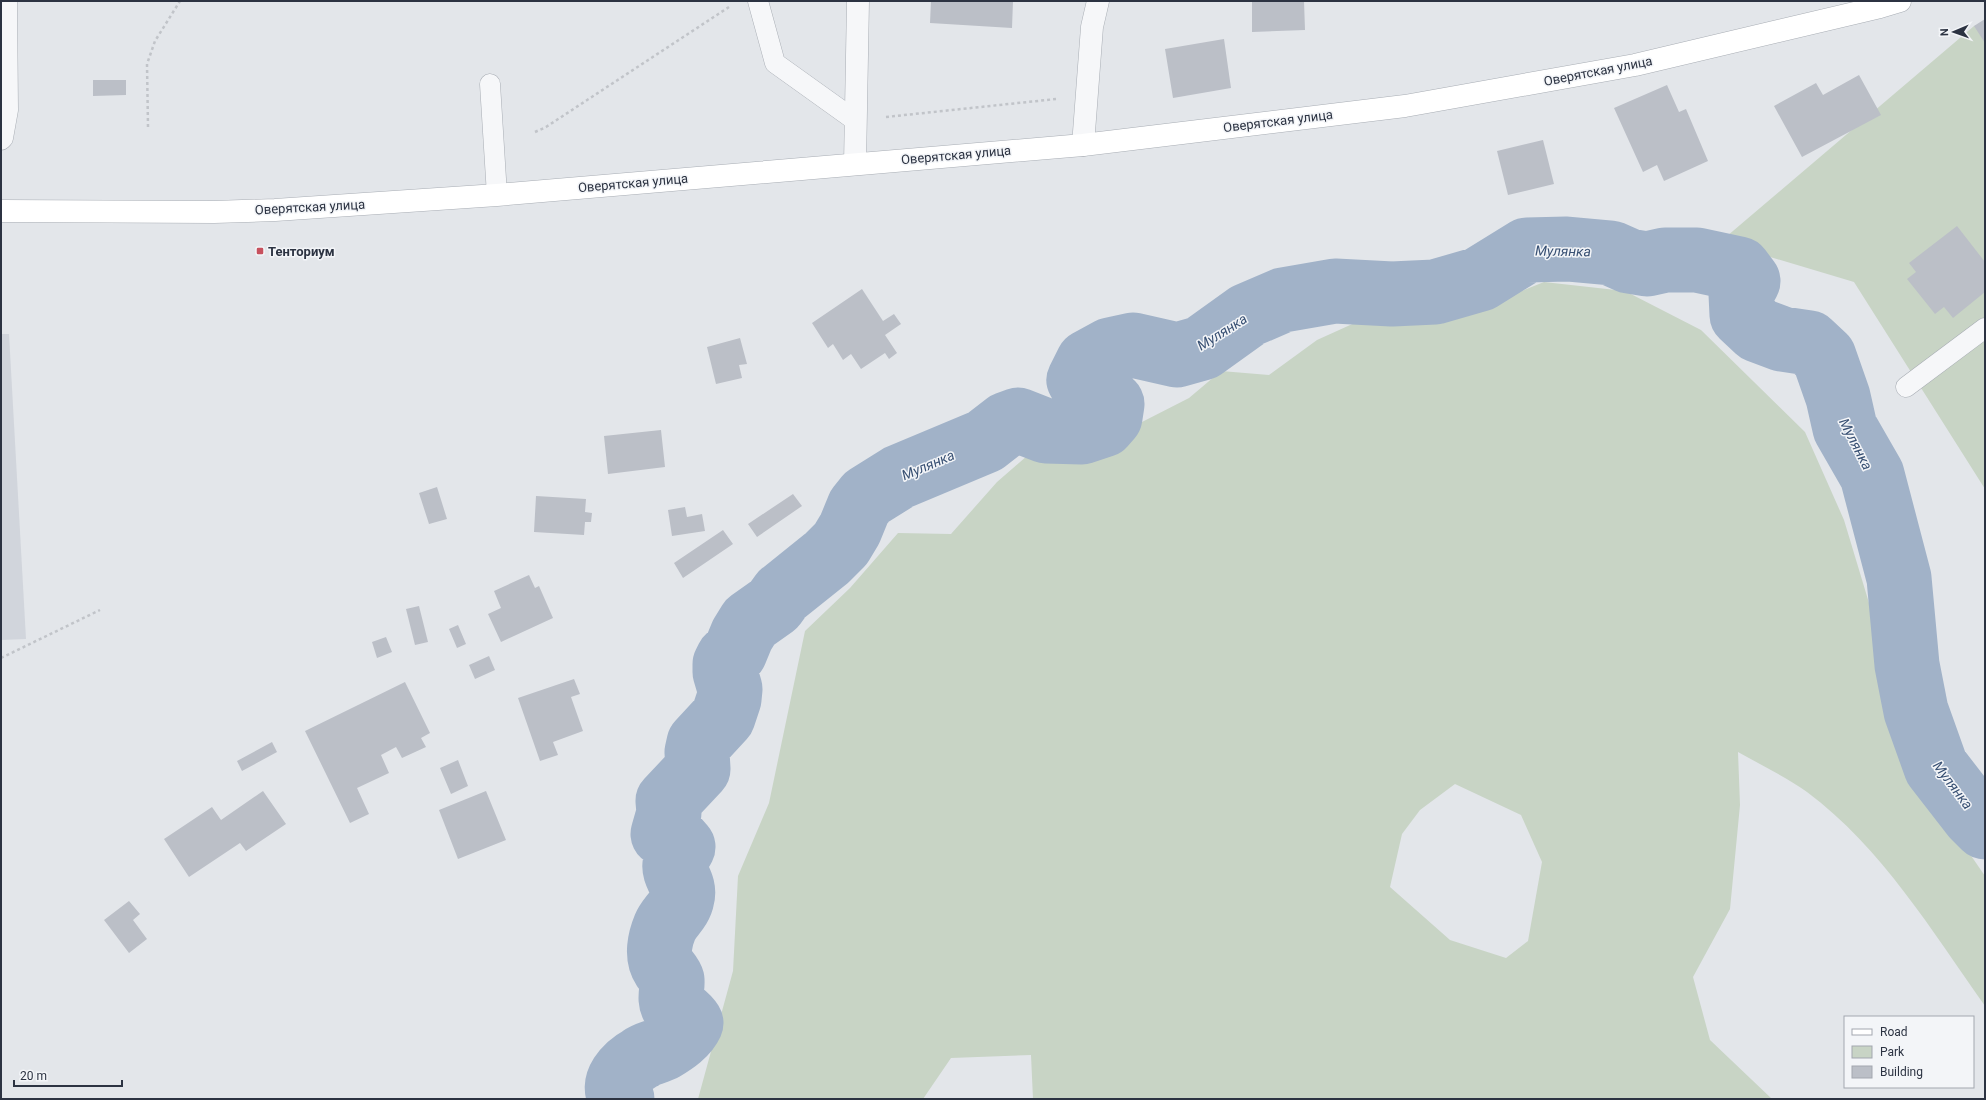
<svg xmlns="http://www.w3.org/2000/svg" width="1986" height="1100" viewBox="0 0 1986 1100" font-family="Roboto,sans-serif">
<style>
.built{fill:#d1d5dc}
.green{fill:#c8d4c5;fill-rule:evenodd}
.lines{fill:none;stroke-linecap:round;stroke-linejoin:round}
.river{stroke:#a1b2c8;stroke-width:65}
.building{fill:#bbbfc7}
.lane-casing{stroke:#a8adb4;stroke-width:21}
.street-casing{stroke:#a8adb4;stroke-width:23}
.secondary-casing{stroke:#a8adb4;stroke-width:23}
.path{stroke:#c1c4c9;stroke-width:2.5;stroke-dasharray:3 3;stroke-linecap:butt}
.lane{stroke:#f6f7f9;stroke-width:20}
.street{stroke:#f6f7f9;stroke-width:22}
.secondary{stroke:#fff;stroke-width:22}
.poi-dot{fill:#c7515e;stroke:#f3f5f8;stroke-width:1.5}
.labels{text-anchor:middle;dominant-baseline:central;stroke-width:3;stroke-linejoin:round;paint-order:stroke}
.street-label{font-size:13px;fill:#2c3342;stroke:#f3f5f8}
.poi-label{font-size:13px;font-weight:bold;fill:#2c3342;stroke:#f3f5f8;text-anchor:start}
.water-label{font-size:14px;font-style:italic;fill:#385073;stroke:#f3f5f8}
</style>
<rect width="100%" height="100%" fill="#e3e6ea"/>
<path class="built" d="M 1,334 L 9,334 L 26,639 L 1,640 Z"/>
<path class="green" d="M 1985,23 L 1985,489 L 1854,282 L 1720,242 L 1974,26 Z
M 1544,282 L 1625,291 L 1701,330 L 1805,432 L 1844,520 L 1891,676 L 1900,733 L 1920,776 L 1950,812 L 1963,844 L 1985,876 L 1985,1006 C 1932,931 1882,848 1807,792 C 1786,777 1761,765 1738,752 L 1740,805 L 1730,909 L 1693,977 L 1710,1040 L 1772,1099 L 1033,1099 L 1031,1055 L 951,1058 L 923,1099 L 698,1099 L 733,971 L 738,876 L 769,803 L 805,631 L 850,588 L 898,533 L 951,534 L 997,482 L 1027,456 L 1063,455 L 1104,434 L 1142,422 L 1189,398 L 1221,371 L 1269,375 L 1317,340 L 1370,316 L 1467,313 ZM 1455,784 L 1521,815 L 1542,862 L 1528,941 L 1506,958 L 1450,940 L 1390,887 L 1402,834 L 1420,810 Z"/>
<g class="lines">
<path class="river" d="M 622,1099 C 608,1084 628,1065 641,1058 C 648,1053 657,1052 664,1048 C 674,1042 686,1034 691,1023 C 686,1015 680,1013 674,1007 C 668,1001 673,988 672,980 C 671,976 667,972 664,968 C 656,956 660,939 665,927 C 669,917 680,910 682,898 C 686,884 673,875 675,864 C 676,857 680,853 683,847 L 676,839 L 663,834 L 669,813 L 668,801 L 698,769 L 697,752 L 699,743 L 723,717 L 729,699 L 730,689 L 725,672 L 725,664 L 728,658 L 735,652 L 742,635 L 750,622 L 774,605 L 782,594 L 827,558 L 841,544 L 850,529 L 859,507 L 867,497 L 899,477 L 985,441 L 1007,424 L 1018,420 L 1046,431 L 1082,432 L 1103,425 L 1110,417 L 1112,404 L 1084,389 L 1079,380 L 1088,362 L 1110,350 L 1133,345 L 1177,355 L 1202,348 L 1248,315 L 1283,300 L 1335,291 L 1392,294 L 1435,292 L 1480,279 L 1527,250 L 1567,249 L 1611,253 L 1629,261 L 1647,264 L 1665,260 L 1697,260 L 1739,269 L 1748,281 L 1741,294 L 1742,315 L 1758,330 L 1782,339 L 1809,343 L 1824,357 L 1838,397 L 1845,428 L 1872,475 L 1899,578 L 1907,665 L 1916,711 L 1936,767 L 1974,816 L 1985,827"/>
</g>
<path class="building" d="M 931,1 L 1013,1 L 1012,28 L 930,23 Z
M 1252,1 L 1304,1 L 1305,30 L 1252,32 Z
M 1985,19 L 1985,43 L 1974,26 Z
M 1224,39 L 1231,88 L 1173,98 L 1165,49 Z
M 1859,75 L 1881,115 L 1802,157 L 1774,106 L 1816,83 L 1823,95 Z
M 93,80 L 126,80 L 126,95 L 93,96 Z
M 1667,85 L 1679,112 L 1686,109 L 1708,161 L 1664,181 L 1657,165 L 1643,172 L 1614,108 Z
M 1543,140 L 1554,184 L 1508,195 L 1497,151 Z
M 1957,226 L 1985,262 L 1985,292 L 1953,318 L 1944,307 L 1935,314 L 1907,279 L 1916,272 L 1909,263 Z
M 862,289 L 883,321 L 894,314 L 901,324 L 885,335 L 897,353 L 889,359 L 885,353 L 861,369 L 851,354 L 843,360 L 833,344 L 828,348 L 812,323 Z
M 740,338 L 747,364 L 739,365 L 742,378 L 716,384 L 707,347 Z
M 661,430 L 665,467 L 608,474 L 604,436 Z
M 437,487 L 447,519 L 429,524 L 419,493 Z
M 793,494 L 802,506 L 757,537 L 748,524 Z
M 536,496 L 586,499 L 585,512 L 592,513 L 591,522 L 585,522 L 584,535 L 534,532 Z
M 685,507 L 687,517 L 702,514 L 705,531 L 672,536 L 668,510 Z
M 723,530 L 733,544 L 683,578 L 674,563 Z
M 529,575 L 535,588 L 539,586 L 553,618 L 501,642 L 488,614 L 501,608 L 494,591 Z
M 419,606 L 428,642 L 415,645 L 406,609 Z
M 458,625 L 466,644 L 457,648 L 449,629 Z
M 386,637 L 392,652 L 377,658 L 372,642 Z
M 489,656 L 495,670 L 475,679 L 469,665 Z
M 574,679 L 580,694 L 571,697 L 583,731 L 553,742 L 558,755 L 540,761 L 518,698 Z
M 405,682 L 430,733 L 421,738 L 426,747 L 402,758 L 396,747 L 381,755 L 389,773 L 357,788 L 369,814 L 350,823 L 305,731 Z
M 272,742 L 277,752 L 242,771 L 237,761 Z
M 458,760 L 468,786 L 451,794 L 440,768 Z
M 263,791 L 286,824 L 246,851 L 240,843 L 189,877 L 164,839 L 212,807 L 221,820 Z
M 486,791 L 506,840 L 458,859 L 439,810 Z
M 129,901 L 140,914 L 133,920 L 147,939 L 129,953 L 104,920 Z"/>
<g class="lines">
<defs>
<path id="lane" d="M 758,1 L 775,63 L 856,121
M 490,84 L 497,195
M 1,140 L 3,138 L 8,110 L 7,1
M 1906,387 L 1985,328"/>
<path id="street" d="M 1083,145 L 1092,27 L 1098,1
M 855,164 L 858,1"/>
<path id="secondary" d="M 1,211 L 214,212 L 275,210 L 497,195 L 1083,145 L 1405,106 L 1635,65 L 1880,7 L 1900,1"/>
</defs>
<use href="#lane" class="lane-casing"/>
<use href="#street" class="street-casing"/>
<use href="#secondary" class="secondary-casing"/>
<path class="path" d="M 886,117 L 1056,99
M 148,127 L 147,64 L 155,41 L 180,1
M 535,132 L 546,127 L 729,7
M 1,658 L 100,610"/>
<use href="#lane" class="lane"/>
<use href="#street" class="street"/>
<use href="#secondary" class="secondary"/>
</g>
<rect class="poi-dot" x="256" y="247" width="8" height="8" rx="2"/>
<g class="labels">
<g class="street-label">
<text transform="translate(1598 71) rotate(-11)">Оверятская улица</text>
<text transform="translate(1278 121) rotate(-7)">Оверятская улица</text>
<text transform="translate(956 155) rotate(-5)">Оверятская улица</text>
<text transform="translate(633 183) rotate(-5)">Оверятская улица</text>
<text transform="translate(310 207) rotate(-3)">Оверятская улица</text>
</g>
<g class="poi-label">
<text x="268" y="251">Тенториум</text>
</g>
<g class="water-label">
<text transform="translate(1563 251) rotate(1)">Мулянка</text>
<text transform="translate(1222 332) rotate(-32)">Мулянка</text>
<text transform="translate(1856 444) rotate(63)">Мулянка</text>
<text transform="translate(928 465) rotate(-23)">Мулянка</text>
<text transform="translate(1953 785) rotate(53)">Мулянка</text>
</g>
</g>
<rect width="1986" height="1100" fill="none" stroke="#2c3342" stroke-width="4"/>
<rect x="1844" y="1016" width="130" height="72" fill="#f3f5f8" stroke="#a3a7af"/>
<rect x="1852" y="1029" width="20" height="6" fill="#ffffff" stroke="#a3a7af"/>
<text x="1880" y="1036" font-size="12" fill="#2c3342">Road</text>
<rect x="1852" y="1046" width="20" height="12" fill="#c8d4c5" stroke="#a3a7af"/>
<text x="1880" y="1056" font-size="12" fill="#2c3342">Park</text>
<rect x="1852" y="1066" width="20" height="12" fill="#bbbfc7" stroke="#a3a7af"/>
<text x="1880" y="1076" font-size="12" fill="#2c3342">Building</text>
<g transform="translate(1954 32) rotate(268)" stroke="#f3f5f8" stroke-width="3" paint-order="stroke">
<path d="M0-3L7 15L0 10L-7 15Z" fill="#2c3342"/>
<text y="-6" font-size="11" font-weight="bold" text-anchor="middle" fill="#2c3342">N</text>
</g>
<path d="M14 1080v6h108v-6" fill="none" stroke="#2c3342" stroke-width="2"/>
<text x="20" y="1080" font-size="12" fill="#2c3342" stroke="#f3f5f8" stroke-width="3" paint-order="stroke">20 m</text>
</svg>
